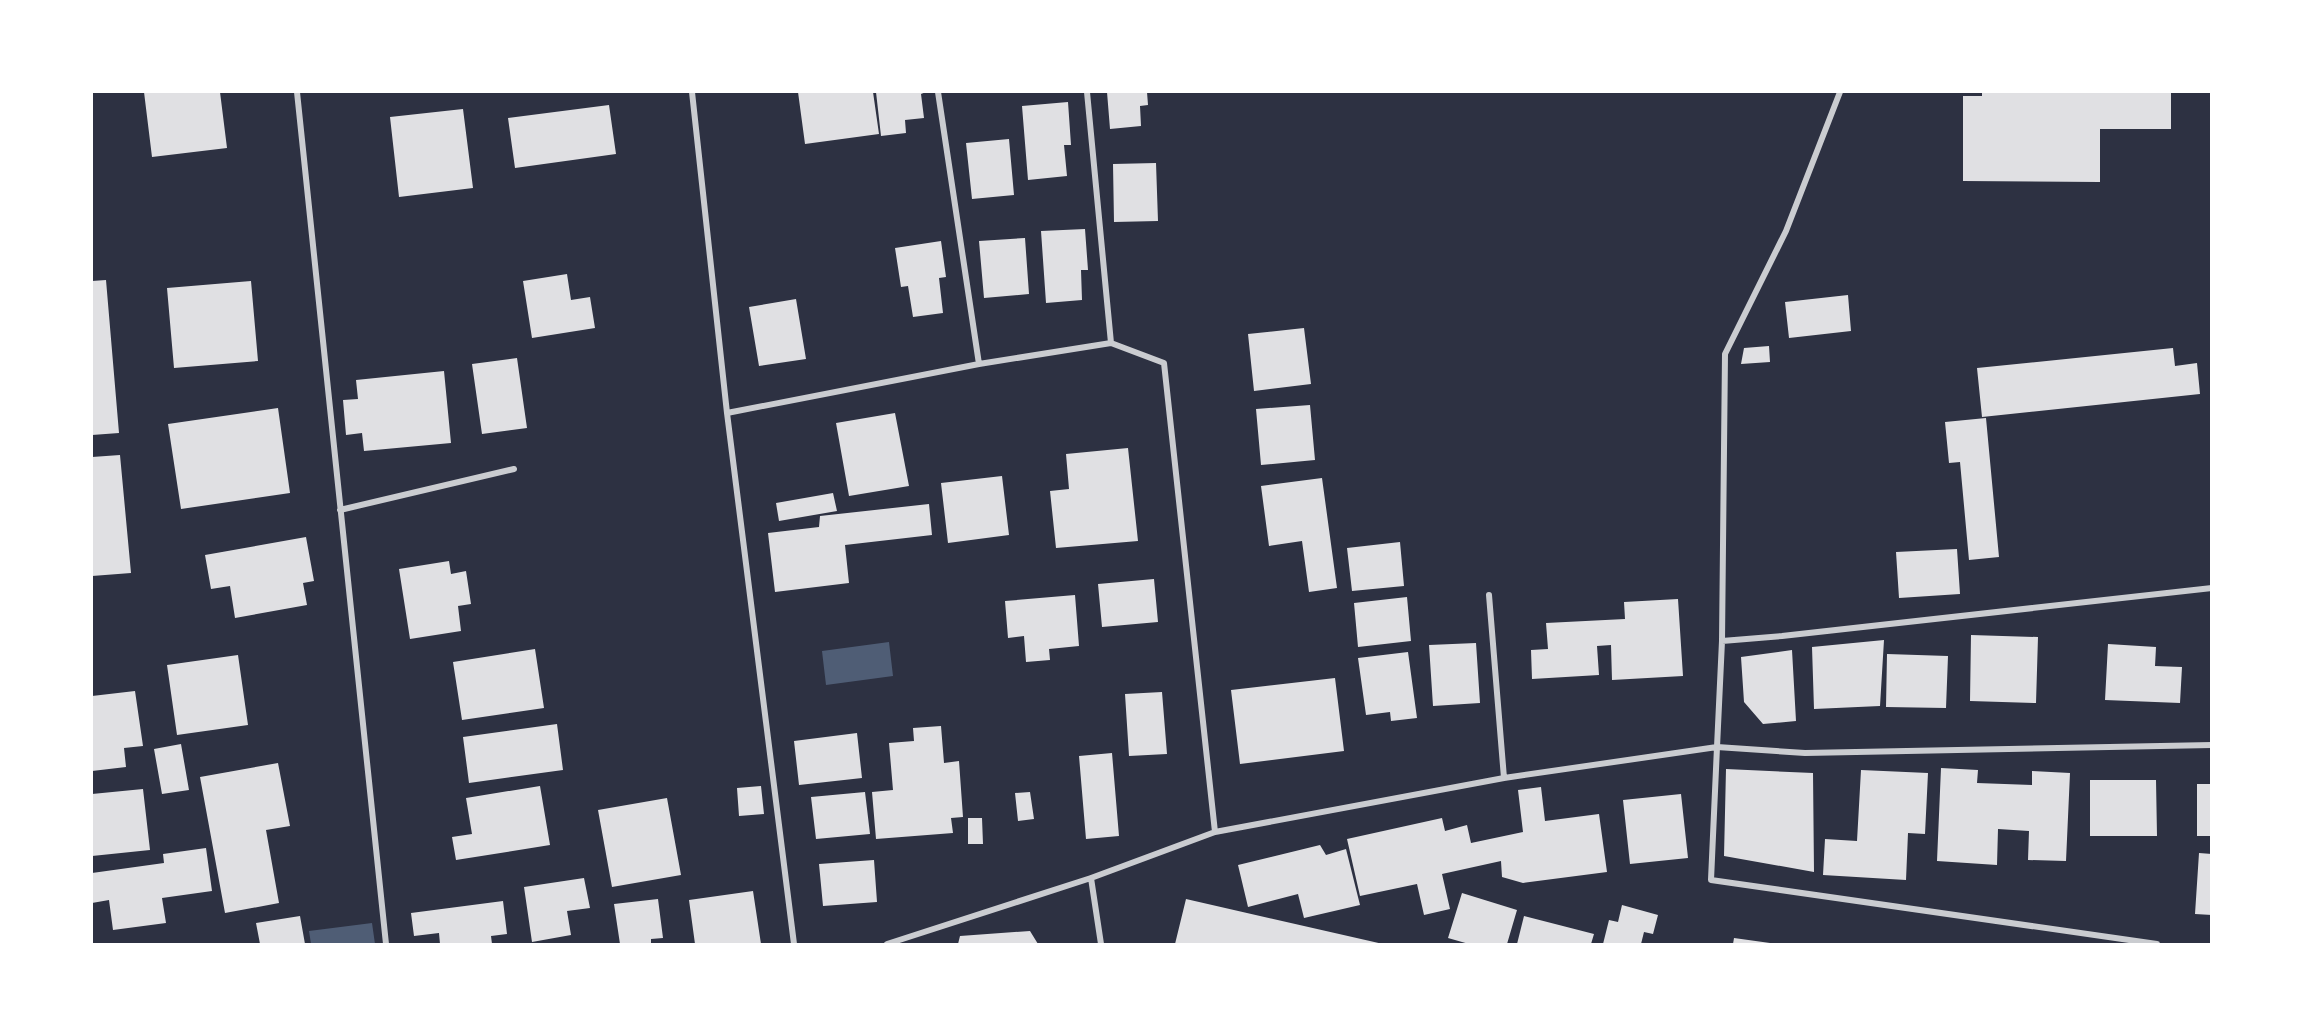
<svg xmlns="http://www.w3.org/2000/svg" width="2303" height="1036" viewBox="0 0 2303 1036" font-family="'Exo 2',sans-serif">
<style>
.water{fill:#4f5d75}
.building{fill:#e0e0e3}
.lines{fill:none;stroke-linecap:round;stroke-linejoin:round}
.minor{stroke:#caccd0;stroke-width:6}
</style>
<rect width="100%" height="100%" fill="#2d3142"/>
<path class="water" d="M 889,642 L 893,676 L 826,685 L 822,651 Z
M 372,923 L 375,944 L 311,944 L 309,931 Z"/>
<path class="building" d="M 144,92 L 220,92 L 227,148 L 152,157 Z
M 798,92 L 873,92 L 879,134 L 805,144 Z
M 876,92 L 926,92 L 921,94 L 924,118 L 905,120 L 906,133 L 881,136 Z
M 1107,92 L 1147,92 L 1148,105 L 1140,106 L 1141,126 L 1110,129 Z
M 1982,92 L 2171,92 L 2171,129 L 2100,129 L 2100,182 L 1963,181 L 1963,96 L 1982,96 Z
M 1068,102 L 1071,145 L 1064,145 L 1067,176 L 1028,180 L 1022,106 Z
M 609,105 L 616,154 L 515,168 L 508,118 Z
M 463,109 L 473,188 L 399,197 L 390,117 Z
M 1009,139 L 1014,195 L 972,199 L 966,143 Z
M 1156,163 L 1158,221 L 1114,222 L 1113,164 Z
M 1085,229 L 1088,270 L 1081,270 L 1082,300 L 1046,303 L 1041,231 Z
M 1025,238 L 1029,294 L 984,298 L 979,241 Z
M 941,241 L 946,277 L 939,278 L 943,313 L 913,317 L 908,286 L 901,287 L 895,248 Z
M 567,274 L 571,300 L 590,297 L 595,328 L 532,338 L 523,281 Z
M 106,280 L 119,433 L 92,435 L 92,281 Z
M 251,281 L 258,361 L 174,368 L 167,288 Z
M 1848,295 L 1851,331 L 1789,338 L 1785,302 Z
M 796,299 L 806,359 L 759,366 L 749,307 Z
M 1304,328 L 1311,384 L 1254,391 L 1248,334 Z
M 1769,346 L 1770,362 L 1741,364 L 1744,348 Z
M 2173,348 L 2175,366 L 2197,363 L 2200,394 L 1982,417 L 1977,368 Z
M 517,358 L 527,428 L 482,434 L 472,364 Z
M 444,371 L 451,443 L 364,451 L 362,433 L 346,435 L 343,400 L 358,399 L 356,380 Z
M 1310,405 L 1315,460 L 1261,465 L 1256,409 Z
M 278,408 L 290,493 L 181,509 L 168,424 Z
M 895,413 L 909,486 L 849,496 L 836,423 Z
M 1986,418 L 1999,557 L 1969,560 L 1960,462 L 1949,463 L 1945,422 Z
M 1128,448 L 1138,541 L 1056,548 L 1050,491 L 1069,489 L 1066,454 Z
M 120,455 L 131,573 L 92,576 L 92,457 Z
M 1002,476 L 1009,535 L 948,543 L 941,483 Z
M 1322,478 L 1337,588 L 1309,592 L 1302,541 L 1269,546 L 1261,486 Z
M 833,493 L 837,511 L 779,521 L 776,503 Z
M 929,504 L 932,535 L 845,545 L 849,583 L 775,592 L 768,533 L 819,527 L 820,516 Z
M 306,537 L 314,581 L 303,583 L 307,605 L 235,618 L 230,586 L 211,589 L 205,555 Z
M 1400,542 L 1404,586 L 1352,591 L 1347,548 Z
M 1957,549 L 1960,594 L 1899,598 L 1896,552 Z
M 449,561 L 451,574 L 466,571 L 471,604 L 458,606 L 461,631 L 410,639 L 399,569 Z
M 1154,579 L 1158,622 L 1102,627 L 1098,584 Z
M 1075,595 L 1079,646 L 1049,649 L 1050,660 L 1026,662 L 1024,636 L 1008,638 L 1005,601 Z
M 1407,597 L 1411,641 L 1358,647 L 1354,603 Z
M 1678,599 L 1683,676 L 1612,680 L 1611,645 L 1597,646 L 1599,675 L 1532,679 L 1531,650 L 1548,649 L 1546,623 L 1625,619 L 1624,602 Z
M 1971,635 L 2038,637 L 2036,703 L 1970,701 Z
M 1884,640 L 1880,706 L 1814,709 L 1812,647 Z
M 1476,643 L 1480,703 L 1433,706 L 1429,645 Z
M 2108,644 L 2156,647 L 2155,666 L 2182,667 L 2180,703 L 2105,700 Z
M 535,649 L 544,708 L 462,720 L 453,662 Z
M 1792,650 L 1796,721 L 1763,724 L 1744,702 L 1741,657 Z
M 1408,652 L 1417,718 L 1391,721 L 1390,712 L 1366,715 L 1358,658 Z
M 1887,654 L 1948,656 L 1946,708 L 1886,707 Z
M 238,655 L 248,725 L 177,735 L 167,665 Z
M 1335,678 L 1344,751 L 1240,764 L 1231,690 Z
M 135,691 L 143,746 L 124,748 L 126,767 L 92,771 L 92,696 Z
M 1162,692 L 1167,754 L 1129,756 L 1125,694 Z
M 557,724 L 563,770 L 469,783 L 463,737 Z
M 941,726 L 944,763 L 959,761 L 963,817 L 951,818 L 953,833 L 876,839 L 872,792 L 893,790 L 889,743 L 914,741 L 913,728 Z
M 857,733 L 862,778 L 799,785 L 794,741 Z
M 181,744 L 189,790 L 162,794 L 154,749 Z
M 1112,753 L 1119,836 L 1086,839 L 1079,756 Z
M 278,763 L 290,826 L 266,830 L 279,903 L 225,913 L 200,777 Z
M 1941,768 L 1978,770 L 1977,783 L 2032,785 L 2032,771 L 2070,773 L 2066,861 L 2028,860 L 2029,831 L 1998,829 L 1997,865 L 1937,861 Z
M 1726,769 L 1813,773 L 1814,872 L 1724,856 Z
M 1861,770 L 1928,773 L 1925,834 L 1908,833 L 1906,880 L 1823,875 L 1825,839 L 1857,841 Z
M 2090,780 L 2156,780 L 2157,836 L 2090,836 Z
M 2197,784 L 2212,784 L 2212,836 L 2197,836 Z
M 540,786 L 550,845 L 456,860 L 452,837 L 472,834 L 466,798 Z
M 761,786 L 764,814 L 739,816 L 737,788 Z
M 1541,787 L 1545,821 L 1599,814 L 1607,872 L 1523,883 L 1502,877 L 1501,861 L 1442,874 L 1450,909 L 1424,915 L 1417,884 L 1360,896 L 1347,839 L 1442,818 L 1445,831 L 1467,825 L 1471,843 L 1523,832 L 1518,790 Z
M 143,789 L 150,850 L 92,856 L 92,794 Z
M 865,792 L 870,834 L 816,839 L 811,797 Z
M 1030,792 L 1034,819 L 1018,821 L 1015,793 Z
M 1681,794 L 1688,858 L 1630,864 L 1623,800 Z
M 667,798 L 681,875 L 612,887 L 598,810 Z
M 968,818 L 982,818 L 983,844 L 968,844 Z
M 1320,845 L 1326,855 L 1346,849 L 1360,905 L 1304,918 L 1298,894 L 1248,907 L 1238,865 Z
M 206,848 L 212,891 L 162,898 L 166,923 L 113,930 L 109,900 L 92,903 L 92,873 L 164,863 L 163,854 Z
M 2199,853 L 2212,854 L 2212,915 L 2195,914 Z
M 874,860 L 877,902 L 823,906 L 819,864 Z
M 584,878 L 590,908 L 567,911 L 571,935 L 532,942 L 524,887 Z
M 753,891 L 761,944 L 695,944 L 689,900 Z
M 1462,893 L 1517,910 L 1507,944 L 1469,944 L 1448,938 Z
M 658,899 L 663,938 L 651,939 L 651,944 L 620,944 L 614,904 Z
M 1186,899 L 1383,944 L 1175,944 Z
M 503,901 L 507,934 L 491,936 L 492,944 L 440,944 L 439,933 L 414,936 L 411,913 Z
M 1622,905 L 1658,915 L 1653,934 L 1644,932 L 1641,944 L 1603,944 L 1609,920 L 1618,922 Z
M 300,916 L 305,944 L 260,944 L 256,923 Z
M 1524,916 L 1594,934 L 1591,944 L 1517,944 Z
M 1030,931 L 1038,944 L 958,944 L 960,936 Z
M 1734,938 L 1770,943 L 1770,944 L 1733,944 Z"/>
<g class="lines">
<path class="minor" d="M 297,92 L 386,944
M 692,92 L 727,413 L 794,944
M 938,92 L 979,364
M 1087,92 L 1111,343
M 727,413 L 979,364 L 1111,343 L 1164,363 L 1215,832
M 340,510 L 514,469
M 1489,595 L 1504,778
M 1722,641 L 1782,636 L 2212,588
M 1091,878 L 1101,944
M 887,944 L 1091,878 L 1215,832 L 1504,778 L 1717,747 L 1722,641 L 1725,354 L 1786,231 L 1840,92
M 2157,944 L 1711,880 L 1717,747 L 1805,753 L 2212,745"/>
</g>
<rect width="2303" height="1036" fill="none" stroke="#ffffff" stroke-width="186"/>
</svg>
